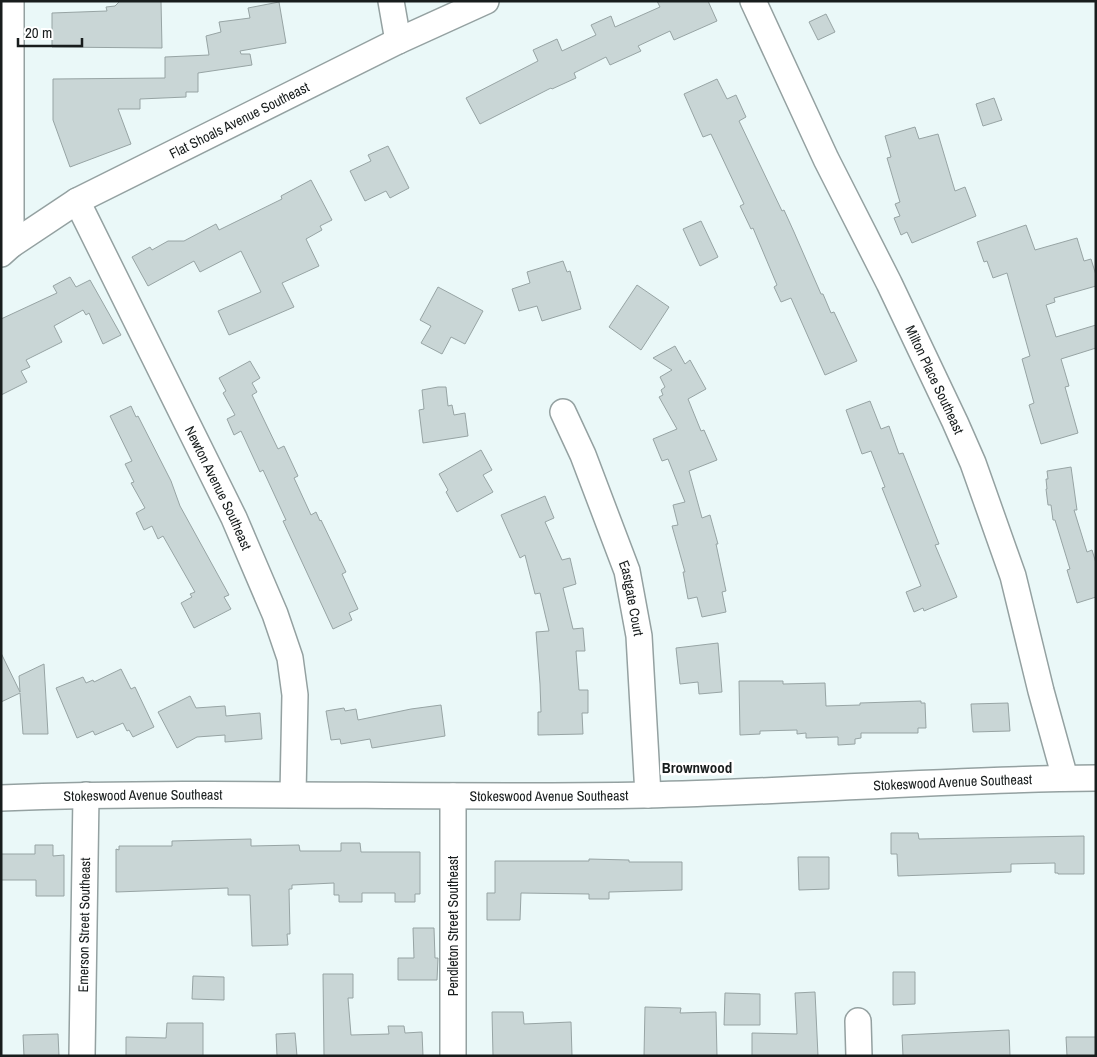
<svg xmlns="http://www.w3.org/2000/svg" width="1097" height="1057" viewBox="0 0 1097 1057" font-family="'Archivo Narrow',sans-serif">
<style>
.building{fill:#c9d6d6;stroke:#97a4a4}
.lines{fill:none;stroke-linecap:round;stroke-linejoin:round}
.minor-casing{stroke:#94a1a1;stroke-width:28}
.minor{stroke:#fff;stroke-width:25}
.labels{text-anchor:middle;dominant-baseline:central;stroke-width:5;stroke-linejoin:round;paint-order:stroke}
.street-label{font-size:14px;fill:#181d1d;stroke:#fff}
.neighbourhood-label{font-size:15px;font-weight:bold;fill:#181d1d;stroke:#fff}
</style>
<rect width="100%" height="100%" fill="#eaf8f8"/>
<path class="building" d="M 120,1 L 161,1 L 162,48 L 52,47 L 52,13 L 107,11 L 106,7 L 115,6 Z
M 657,1 L 708,1 L 717,21 L 674,40 L 670,31 L 638,46 L 641,51 L 610,65 L 606,57 L 574,73 L 576,78 L 552,89 L 551,88 L 480,124 L 466,98 L 538,61 L 533,50 L 557,39 L 562,51 L 596,35 L 591,25 L 611,16 L 615,27 L 660,7 Z
M 279,2 L 286,43 L 240,51 L 241,54 L 250,54 L 252,65 L 198,73 L 198,92 L 186,92 L 186,97 L 140,99 L 140,109 L 118,109 L 131,144 L 70,167 L 53,120 L 53,79 L 165,78 L 165,57 L 209,55 L 206,36 L 221,32 L 219,22 L 250,18 L 248,8 Z
M 826,14 L 835,32 L 818,40 L 809,22 Z
M 717,79 L 727,99 L 736,95 L 746,117 L 739,121 L 782,211 L 784,210 L 794,232 L 821,294 L 823,294 L 831,313 L 834,312 L 857,361 L 825,375 L 791,298 L 781,302 L 774,287 L 777,285 L 753,228 L 751,229 L 740,206 L 744,204 L 711,134 L 703,137 L 684,94 Z
M 994,98 L 1002,120 L 983,126 L 976,104 Z
M 915,127 L 919,139 L 938,134 L 955,191 L 965,187 L 976,216 L 912,243 L 907,232 L 901,235 L 894,218 L 900,216 L 895,204 L 900,202 L 887,158 L 891,157 L 885,136 Z
M 388,146 L 409,188 L 390,198 L 386,191 L 365,201 L 350,171 L 371,161 L 368,155 Z
M 311,180 L 332,220 L 320,226 L 322,230 L 306,239 L 319,266 L 282,283 L 294,307 L 229,335 L 218,311 L 261,292 L 241,251 L 200,272 L 194,261 L 148,286 L 132,257 L 150,247 L 152,250 L 168,241 L 184,241 L 216,224 L 219,230 L 282,199 L 281,196 Z
M 701,221 L 718,257 L 700,266 L 683,229 Z
M 1026,225 L 1035,250 L 1077,238 L 1084,261 L 1091,259 L 1096,275 L 1096,286 L 1054,298 L 1055,302 L 1046,305 L 1056,337 L 1096,325 L 1096,348 L 1061,359 L 1069,386 L 1065,387 L 1078,433 L 1041,444 L 1029,405 L 1034,403 L 1022,359 L 1030,356 L 1007,273 L 993,278 L 987,261 L 984,262 L 977,242 Z
M 563,261 L 567,272 L 570,271 L 581,309 L 542,321 L 537,306 L 519,311 L 512,289 L 530,283 L 527,272 Z
M 70,277 L 76,287 L 90,280 L 121,335 L 103,344 L 89,313 L 86,315 L 83,310 L 54,326 L 62,342 L 26,360 L 30,367 L 21,371 L 27,382 L 1,395 L 1,319 L 57,293 L 53,286 Z
M 637,285 L 669,307 L 641,350 L 609,327 Z
M 438,287 L 483,311 L 465,344 L 451,337 L 442,354 L 421,343 L 431,326 L 420,320 Z
M 675,346 L 685,364 L 690,360 L 706,389 L 688,399 L 701,431 L 704,430 L 717,460 L 689,471 L 702,518 L 710,515 L 718,544 L 716,544 L 726,591 L 722,592 L 726,612 L 702,617 L 697,597 L 688,599 L 683,572 L 685,572 L 672,526 L 678,525 L 673,505 L 685,502 L 668,459 L 662,461 L 653,439 L 677,429 L 659,397 L 663,395 L 661,390 L 665,387 L 660,377 L 672,370 L 653,358 Z
M 250,361 L 260,378 L 252,383 L 257,392 L 252,395 L 278,449 L 284,446 L 298,476 L 294,478 L 311,515 L 316,512 L 320,521 L 321,520 L 346,572 L 342,574 L 358,609 L 349,613 L 352,620 L 333,629 L 283,521 L 286,520 L 263,470 L 260,472 L 241,431 L 234,435 L 227,419 L 235,415 L 223,393 L 226,391 L 219,378 Z
M 438,387 L 446,387 L 448,406 L 452,405 L 454,415 L 465,413 L 468,436 L 423,443 L 419,410 L 424,409 L 422,390 Z
M 870,401 L 881,429 L 889,426 L 899,454 L 903,453 L 939,544 L 935,545 L 957,597 L 924,611 L 923,608 L 914,612 L 906,592 L 921,586 L 882,488 L 885,487 L 871,451 L 862,454 L 846,410 Z
M 131,406 L 136,417 L 138,416 L 171,481 L 180,506 L 229,595 L 224,597 L 231,609 L 194,628 L 181,603 L 192,597 L 190,594 L 195,592 L 163,536 L 158,539 L 152,526 L 144,530 L 136,513 L 145,508 L 131,483 L 134,482 L 125,464 L 132,461 L 110,416 Z
M 481,450 L 492,470 L 483,475 L 493,492 L 457,512 L 446,492 L 448,490 L 439,474 Z
M 1071,467 L 1077,510 L 1074,510 L 1087,552 L 1092,550 L 1096,563 L 1096,597 L 1077,603 L 1067,570 L 1070,569 L 1055,520 L 1053,520 L 1051,505 L 1048,505 L 1046,489 L 1047,489 L 1046,479 L 1048,479 L 1047,471 Z
M 545,496 L 554,518 L 545,522 L 562,560 L 570,558 L 576,584 L 563,588 L 573,629 L 583,628 L 585,651 L 576,651 L 579,690 L 588,690 L 588,713 L 582,713 L 583,734 L 538,735 L 538,712 L 541,712 L 540,684 L 536,632 L 549,631 L 540,593 L 535,594 L 525,555 L 520,558 L 501,515 Z
M 718,643 L 722,692 L 699,694 L 698,682 L 680,684 L 676,648 Z
M 1,653 L 20,692 L 19,676 L 44,664 L 48,734 L 23,734 L 20,693 L 1,702 Z
M 121,669 L 131,689 L 135,687 L 154,727 L 133,737 L 129,730 L 127,731 L 123,723 L 95,735 L 93,731 L 77,738 L 56,688 L 83,677 L 86,683 L 93,680 L 94,682 Z
M 739,681 L 783,681 L 783,684 L 825,683 L 826,706 L 860,705 L 860,703 L 921,701 L 921,703 L 925,703 L 926,728 L 918,728 L 918,733 L 861,733 L 861,738 L 855,739 L 855,744 L 838,745 L 838,737 L 806,738 L 806,733 L 797,734 L 797,730 L 760,731 L 760,734 L 740,735 Z
M 190,696 L 196,708 L 225,706 L 226,716 L 260,713 L 262,739 L 225,742 L 225,735 L 197,737 L 177,748 L 158,712 Z
M 1008,703 L 1010,731 L 973,732 L 971,704 Z
M 441,705 L 445,736 L 372,748 L 370,739 L 341,744 L 340,739 L 331,740 L 326,711 L 344,708 L 345,711 L 356,709 L 358,720 L 411,709 Z
M 891,833 L 918,833 L 919,839 L 1084,836 L 1084,874 L 1058,874 L 1058,873 L 1055,873 L 1055,863 L 1011,864 L 1011,872 L 898,876 L 897,854 L 891,854 Z
M 251,839 L 251,846 L 299,845 L 300,851 L 341,851 L 341,843 L 360,843 L 361,852 L 420,852 L 420,894 L 415,894 L 415,902 L 395,902 L 395,893 L 362,893 L 362,902 L 339,902 L 339,895 L 334,895 L 334,883 L 292,885 L 292,889 L 289,889 L 290,934 L 287,934 L 288,945 L 252,946 L 250,895 L 228,895 L 228,888 L 116,892 L 116,849 L 119,850 L 119,846 L 172,846 L 172,841 Z
M 35,845 L 53,845 L 53,856 L 64,855 L 64,896 L 36,896 L 36,880 L 1,880 L 1,854 L 35,854 Z
M 798,857 L 829,857 L 829,889 L 799,890 Z
M 589,859 L 629,860 L 629,862 L 682,862 L 682,890 L 609,892 L 609,899 L 589,899 L 589,894 L 521,893 L 520,920 L 487,920 L 487,893 L 495,893 L 495,861 L 589,861 Z
M 413,928 L 434,928 L 435,958 L 438,958 L 437,980 L 398,980 L 398,958 L 414,958 Z
M 893,972 L 915,972 L 915,1004 L 893,1005 Z
M 323,974 L 353,974 L 353,998 L 348,998 L 351,1035 L 389,1034 L 388,1026 L 404,1026 L 405,1033 L 422,1032 L 423,1056 L 324,1056 Z
M 193,976 L 224,977 L 224,1000 L 192,999 Z
M 815,992 L 818,1056 L 752,1056 L 752,1033 L 797,1034 L 795,993 Z
M 725,993 L 760,994 L 760,1025 L 724,1025 Z
M 645,1007 L 681,1008 L 680,1013 L 716,1012 L 717,1056 L 644,1056 Z
M 492,1012 L 523,1012 L 524,1024 L 571,1022 L 572,1056 L 493,1056 Z
M 167,1023 L 203,1023 L 203,1056 L 126,1056 L 126,1037 L 166,1038 Z
M 1009,1030 L 1010,1056 L 903,1056 L 902,1035 Z
M 295,1033 L 297,1056 L 277,1056 L 276,1034 Z
M 58,1034 L 59,1056 L 24,1056 L 23,1035 Z
M 1066,1037 L 1096,1037 L 1096,1056 L 1067,1056 Z"/>
<g class="lines">
<defs>
<g id="minor">
<path d="M 391,1 L 398,41"/>
<path id="s1" d="M 753,1 L 826,159 L 889,283 L 955,422 L 973,463 L 1013,576 L 1041,691 L 1065,778"/>
<path id="s2" d="M 77,201 L 234,518 L 275,614 L 290,658 L 295,695 L 293,794"/>
<path d="M 11,245 L 11,1"/>
<path id="s3" d="M 1,254 L 11,245 L 77,201 L 398,41 L 486,1"/>
<path id="s4" d="M 563,412 L 583,455 L 627,571 L 639,636 L 648,795"/>
<path d="M 453,796 L 453,1056"/>
<path id="s5" d="M 1,798 C 216,790 430,799 645,795 C 795,792 945,779 1096,778"/>
<path d="M 858,1021 L 859,1056"/>
<path id="s6" d="M 82,1056 L 86,795"/>
</g>
</defs>
<use href="#minor" class="minor-casing"/>
<use href="#minor" class="minor"/>
</g>
<g class="labels">
<g class="street-label">
<text stroke="none"><textPath href="#s3" startOffset="274">Flat Shoals Avenue Southeast</textPath></text>
<text stroke="none"><textPath href="#s1" startOffset="420">Milton Place Southeast</textPath></text>
<text stroke="none"><textPath href="#s2" startOffset="320">Newton Avenue Southeast</textPath></text>
<text stroke="none"><textPath href="#s4" startOffset="199">Eastgate Court</textPath></text>
<text stroke="none"><textPath href="#s5" startOffset="952">Stokeswood Avenue Southeast</textPath></text>
<text stroke="none"><textPath href="#s5" startOffset="142">Stokeswood Avenue Southeast</textPath></text>
<text stroke="none"><textPath href="#s5" startOffset="548">Stokeswood Avenue Southeast</textPath></text>
<text stroke="none"><textPath href="#s6" startOffset="131">Emerson Street Southeast</textPath></text>
<text transform="translate(453 926) rotate(-90)">Pendleton Street Southeast</text>
</g>
<g class="neighbourhood-label">
<text x="697" y="767">Brownwood</text>
</g>
</g>
<rect width="1097" height="1057" fill="none" stroke="#181d1d" stroke-width="5"/>
<path d="M18 38v8h64v-8" fill="none" stroke="#181d1d" stroke-width="2.5"/>
<text x="25" y="38" font-size="15" fill="#181d1d" stroke="#ffffff" stroke-width="4" paint-order="stroke">20 m</text>
</svg>
